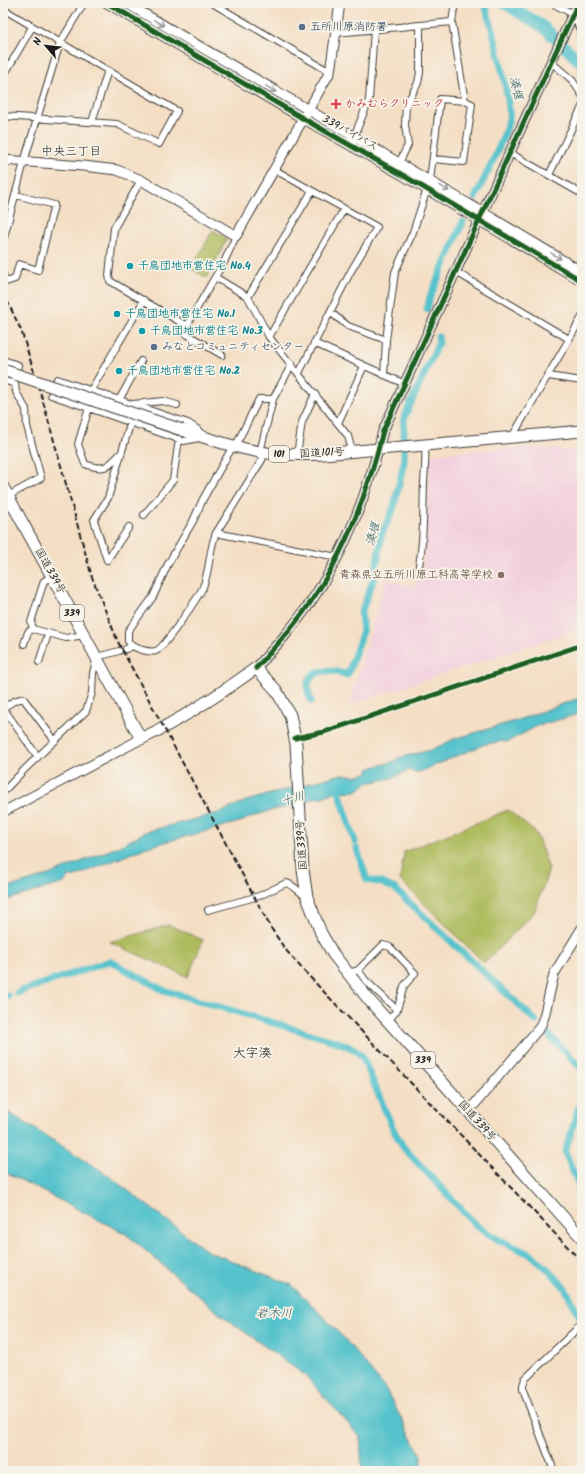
<svg xmlns="http://www.w3.org/2000/svg" width="585" height="1474" viewBox="0 0 585 1474" font-family="Kalam,'Klee One',sans-serif">
<style>
.built{fill:#f3cfde}
.green{fill:#aebb5d;stroke:#656c3c}
.water{fill:#55c2cc;stroke:#386f74}
.lines{fill:none;stroke-linecap:round;stroke-linejoin:round}
.canal{stroke:#55c2cc;stroke-width:7}
.river{stroke:#55c2cc;stroke-width:12}
.street-casing{stroke:#3c3935;stroke-width:8}
.secondary-casing{stroke:#3c3935;stroke-width:11}
.highway-casing{stroke:#3c3935;stroke-width:13}
.street{stroke:#fff;stroke-width:6}
.secondary{stroke:#fff;stroke-width:9}
.highway{stroke:#fff;stroke-width:11}
.rail{stroke:#1c1c1c;stroke-width:2;stroke-dasharray:6 3;stroke-linecap:butt}
.highway-bridge-casing{stroke:#3c3935;stroke-width:13;stroke-linecap:butt}
.highway-bridge{stroke:#fff;stroke-width:11}
.cycleway-casing{stroke:#f7f3e8;stroke-width:8}
.cycleway{stroke:#1b5e20;stroke-width:5}
.oneway{stroke:#999}
.service-dot{fill:#5c6f8a;stroke:#f7f3e8;stroke-width:1.5}
.health-dot{fill:#e0444e;stroke:#f7f3e8;stroke-width:1.5}
.culture-dot{fill:#0f9aa8;stroke:#f7f3e8;stroke-width:1.5}
.education-dot{fill:#8d6e63;stroke:#f7f3e8;stroke-width:1.5}
.labels{text-anchor:middle;dominant-baseline:central;stroke-width:3.5;stroke-linejoin:round;paint-order:stroke}
.shield{fill:#f7f3e8;stroke:#5e5c59;stroke-width:1}
.shield-label{font-size:10px;font-weight:bold;fill:#1c1c1c}
.service-label{font-size:11px;font-weight:bold;fill:#4e5e75;stroke:#f7f3e8;text-anchor:start}
.health-label{font-size:11px;font-weight:bold;fill:#be3a42;stroke:#f7f3e8;text-anchor:start}
.street-label{font-size:11px;fill:#1c1c1c;stroke:#f7f3e8}
.culture-label{font-size:11px;font-weight:bold;fill:#0d838f;stroke:#f7f3e8;text-anchor:start}
.education-label{font-size:11px;font-weight:bold;fill:#785e54;stroke:#f7f3e8;text-anchor:end}
.water-label{font-size:12px;font-style:italic;fill:#30565a;stroke:#f7f3e8}
.neighbourhood-label{font-size:12px;fill:#1c1c1c;stroke:#f7f3e8}
.quarter-label{font-size:13px;fill:#1c1c1c;stroke:#f7f3e8}
</style>
<rect width="100%" height="100%" fill="#f7f3e8"/>
<filter id="ink" filterUnits="userSpaceOnUse"><feTurbulence type="fractalNoise" baseFrequency=".025" numOctaves="2"/><feDisplacementMap in="SourceGraphic" scale="8" xChannelSelector="R" yChannelSelector="G"/><feConvolveMatrix kernelMatrix="1 2 1 2 8 2 1 2 1" color-interpolation-filters="sRGB"/></filter>
<filter id="wash" filterUnits="userSpaceOnUse"><feTurbulence type="fractalNoise" baseFrequency=".012" numOctaves="4" result="noise"/><feDisplacementMap in="SourceGraphic" scale="16" xChannelSelector="R" yChannelSelector="G"/><feGaussianBlur stdDeviation="0.9" result="paint"/><feColorMatrix in="noise" values="0 0 0 0 0 0 0 0 0 0 0 0 0 0 0 0 0 1.4 0 .05"/><feComposite in="paint" operator="in"/></filter>
<g filter="url(#wash)">
<rect width="100%" height="100%" fill="#f4dec4"/>
<path class="built" d="M 522,447 L 582,451 L 582,628 L 349,705 L 386,579 L 414,587 L 421,571 L 425,554 L 430,454 Z"/>
<path class="green" d="M 213,230 L 227,239 L 207,278 L 191,269 Z
M 508,810 L 536,833 L 549,869 L 534,913 L 484,963 L 400,880 L 404,852 Z
M 169,925 L 203,940 L 188,977 L 110,942 Z"/>
<path class="water" d="M 582,697 L 582,713 L 537,726 L 507,742 C 500,740 493,744 485,744 L 419,772 L 412,772 L 409,770 L 392,778 L 367,783 L 356,791 L 334,792 L 323,797 L 312,798 L 307,802 L 295,806 L 276,809 L 250,817 L 243,821 L 147,847 L 76,876 C 69,876 67,878 64,883 L 3,901 L 3,889 L 46,876 L 122,845 L 145,832 L 222,812 L 246,801 L 342,774 L 354,776 L 368,773 L 370,768 L 396,761 L 398,758 L 431,750 L 454,739 L 515,721 Z
M 3,1109 L 105,1173 L 207,1251 L 292,1285 L 345,1339 L 385,1388 L 422,1457 L 421,1471 L 362,1471 L 360,1437 L 306,1376 L 221,1315 L 126,1234 L 3,1171 Z"/>
<g class="lines">
<path class="canal" d="M 475,198 C 486,174 503,144 509,119 C 512,104 491,20 484,3
M 427,309 L 430,297 L 463,222
M 311,701 C 299,670 323,667 347,675 L 349,671 L 363,631 L 361,613 L 375,575 L 382,533 L 393,510 L 401,476 L 404,461 L 404,418 L 439,342 L 438,337
M 337,785 L 355,842
M 357,849 L 367,880 L 382,883 L 395,889 L 536,1021
M 30,988 L 110,961 L 163,990 L 341,1043 L 354,1049 L 362,1056 L 394,1131 L 404,1148 L 478,1227 L 499,1240 L 532,1255 L 551,1272 L 565,1288 L 582,1321
M 3,993 L 4,996 L 8,996
M 17,993 L 24,990
M 544,1030 L 582,1069
M 582,1097 L 565,1152 L 582,1193"/>
<path class="river" d="M 504,3 L 542,26 L 582,63"/>
</g>
</g>
<g filter="url(#ink)">
<g class="lines">
<defs>
<path id="street" d="M 212,3 L 330,72
M 455,3 L 452,22 L 465,101
M 552,3 L 573,14 L 582,34
M 3,9 L 177,111 L 159,144 L 117,124 L 3,116
M 336,33 L 452,22
M 551,62 L 572,80 L 582,95
M 3,77 L 32,27
M 92,122 L 108,70
M 353,139 L 369,100 L 374,30
M 510,153 L 582,194
M 399,163 L 408,145 L 405,125 L 406,105 L 418,83 L 420,72 L 420,26
M 275,170 L 377,227 L 351,271 L 299,373
M 549,175 L 582,107
M 141,180 L 114,228 L 109,275 L 110,281 L 187,326
M 3,241 L 24,162 L 60,43 L 84,3
M 456,272 L 569,339
M 3,275 L 6,282 L 15,279 L 19,264 L 38,270 L 54,205 L 16,195
M 215,277 L 248,297 L 269,337 L 348,436 L 352,451
M 248,297 L 312,191
M 330,312 L 348,326 L 386,340
M 269,337 L 344,209
M 314,343 L 405,384
M 222,355 L 183,332 L 225,260 L 236,236
M 3,360 L 18,365 L 15,384 L 16,392 L 26,409 L 27,426 L 41,478 L 8,496
M 384,375 L 386,340 L 395,272 L 413,232 L 430,180 L 440,99 L 465,101 L 472,104 L 464,162 L 433,159
M 548,376 L 582,381
M 57,379 L 188,423 L 197,429 L 204,437 L 184,441 L 51,395 Z
M 3,380 L 15,384
M 91,390 L 144,300
M 119,400 L 141,361
M 133,404 L 163,401 L 177,405
M 89,408 L 78,444 L 85,464 C 104,471 107,468 120,454
M 338,423 L 364,366
M 512,437 L 582,317
M 235,447 L 259,399 L 273,399
M 260,452 L 273,399 L 292,364
M 297,455 L 302,422 L 315,394
M 144,515 L 173,480 L 179,439
M 129,527 L 107,560 L 94,520 L 108,498 L 131,421
M 216,533 L 337,557
M 418,571 C 424,541 423,513 424,482 C 425,470 426,458 425,446
M 52,576 L 44,581 L 31,622 L 33,629 L 66,638 L 84,635
M 24,644 L 28,632 L 33,629
M 132,646 L 128,641 L 128,631 L 153,597 L 168,564 L 193,521 L 203,499 L 233,446
M 126,649 L 132,646 C 139,649 148,653 156,651 C 164,648 199,596 203,587 C 210,569 209,550 216,533 L 262,460 L 264,452
M 39,662 L 48,634
M 38,757 L 3,708 L 14,701 L 23,698 L 55,741
M 3,792 L 25,769 L 86,711 L 92,693 L 93,673 L 97,657 L 119,651
M 208,910 L 259,896 L 286,883 C 295,885 299,893 307,897
M 358,970 L 366,981 L 397,1010
M 348,973 L 358,970 L 383,945 L 390,947 L 415,973 L 404,986 L 397,1010 L 388,1021
M 554,1471 L 523,1390 L 523,1385 L 525,1379 L 582,1324"/>
<path id="secondary" d="M 107,3 L 304,119 L 399,173 L 582,281
M 126,3 C 278,93 431,180 582,272
M 3,160 L 83,166 L 117,170 L 141,180 L 236,236 L 330,72 L 340,3
M 256,668 C 277,645 297,623 314,597 C 347,548 369,488 383,431 L 578,3
M 3,812 L 141,739
M 468,1112 L 540,1027 L 544,1017 L 554,974 L 582,928"/>
<path id="highway" d="M 182,430 C 210,439 238,449 267,453 C 286,455 304,455 323,454 L 582,431
M 3,487 L 141,739 C 182,719 219,695 256,668 L 276,690 L 290,715 L 296,744 L 303,870 L 307,897 L 321,933 L 333,954 L 369,1000 L 582,1238"/>
</defs>
<use href="#street" class="street-casing"/>
<use href="#secondary" class="secondary-casing"/>
<use href="#highway" class="highway-casing"/>
<use href="#street" class="street"/>
<use href="#secondary" class="secondary"/>
<use href="#highway" class="highway"/>
<path class="rail" d="M 3,292 L 21,330 L 42,398 L 92,577 L 118,642 L 271,928 L 285,949 L 304,971 L 582,1262"/>
<defs>
<path id="highway-bridge" d="M 3,370 L 182,430"/>
</defs>
<use href="#highway-bridge" class="highway-bridge-casing"/>
<use href="#highway-bridge" class="highway-bridge"/>
<defs>
<path id="cycleway" d="M 107,3 L 304,119 L 399,173 L 582,281
M 256,668 C 277,645 297,623 314,597 C 347,548 369,488 383,431 L 578,3
M 295,738 L 324,732 L 582,645"/>
</defs>
<use href="#cycleway" class="cycleway-casing"/>
<use href="#cycleway" class="cycleway"/>
</g>
<defs><path id="oneway-shaft" d="M-6 0H5M1.5-3L5.5 0L1.5 3" fill="none" stroke-width="1.6" stroke-linecap="round" stroke-linejoin="round"/></defs>
<g class="oneway">
<use href="#oneway-shaft" transform="translate(159 23) rotate(31)"/>
<use href="#oneway-shaft" transform="translate(271 89) rotate(31)"/>
<use href="#oneway-shaft" transform="translate(444 188) rotate(31)"/>
<use href="#oneway-shaft" transform="translate(556 256) rotate(31)"/>
</g>
</g>
<g class="service-dot">
<circle cx="302" cy="27" r="4"/>
<circle cx="154" cy="347" r="4"/>
</g>
<path class="health-dot" d="M334 98h4v4h4v4h-4v4h-4v-4h-4v-4h4z"/>
<g class="culture-dot">
<circle cx="130" cy="266" r="4"/>
<circle cx="117" cy="314" r="4"/>
<circle cx="142" cy="331" r="4"/>
<circle cx="119" cy="371" r="4"/>
</g>
<circle class="education-dot" cx="501" cy="575" r="4"/>
<g class="labels">
<g class="shield">
<rect x="269" y="446" width="20" height="16" rx="3"/>
<rect x="60" y="605" width="24" height="16" rx="3"/>
<rect x="411" y="1052" width="24" height="16" rx="3"/>
</g>
<g class="shield-label">
<text x="279" y="454">101</text>
<text x="72" y="613">339</text>
<text x="423" y="1060">339</text>
</g>
<g class="service-label">
<text x="310" y="27">五所川原消防署</text>
<text x="162" y="347">みなとコミュニティセンター</text>
</g>
<g class="health-label">
<text x="345" y="104">かみむらクリニック</text>
</g>
<g class="street-label">
<text transform="translate(350 133) rotate(29)">339バイパス</text>
<text transform="translate(322 453) rotate(-3)">国道101号</text>
<text transform="translate(50 571) rotate(61)">国道339号</text>
<text transform="translate(302 845) rotate(-94)">国道339号</text>
<text transform="translate(477 1121) rotate(48)">国道339号</text>
</g>
<g class="culture-label">
<text x="138" y="266">千鳥団地市営住宅 No.4</text>
<text x="125" y="314">千鳥団地市営住宅 No.1</text>
<text x="150" y="331">千鳥団地市営住宅 No.3</text>
<text x="127" y="371">千鳥団地市営住宅 No.2</text>
</g>
<g class="education-label">
<text x="493" y="575">青森県立五所川原工科高等学校</text>
</g>
<g class="water-label">
<text transform="translate(516 88) rotate(76)">湊堰</text>
<text transform="translate(373 534) rotate(-75)">湊堰</text>
<text transform="translate(293 799) rotate(-17)">十川</text>
<text x="274" y="1313">岩木川</text>
</g>
<g class="neighbourhood-label">
<text x="71" y="151">中央三丁目</text>
</g>
<g class="quarter-label">
<text x="252" y="1053">大字湊</text>
</g>
</g>
<rect width="585" height="1474" fill="none" stroke="#f7f3e8" stroke-width="16"/>
<g transform="translate(46 46) rotate(298)" stroke="#f7f3e8" stroke-width="3" paint-order="stroke">
<path d="M0-3L7 15L0 10L-7 15Z" fill="#1c1c1c"/>
<text y="-6" font-size="11" font-weight="bold" text-anchor="middle" fill="#1c1c1c">N</text>
</g>
</svg>
